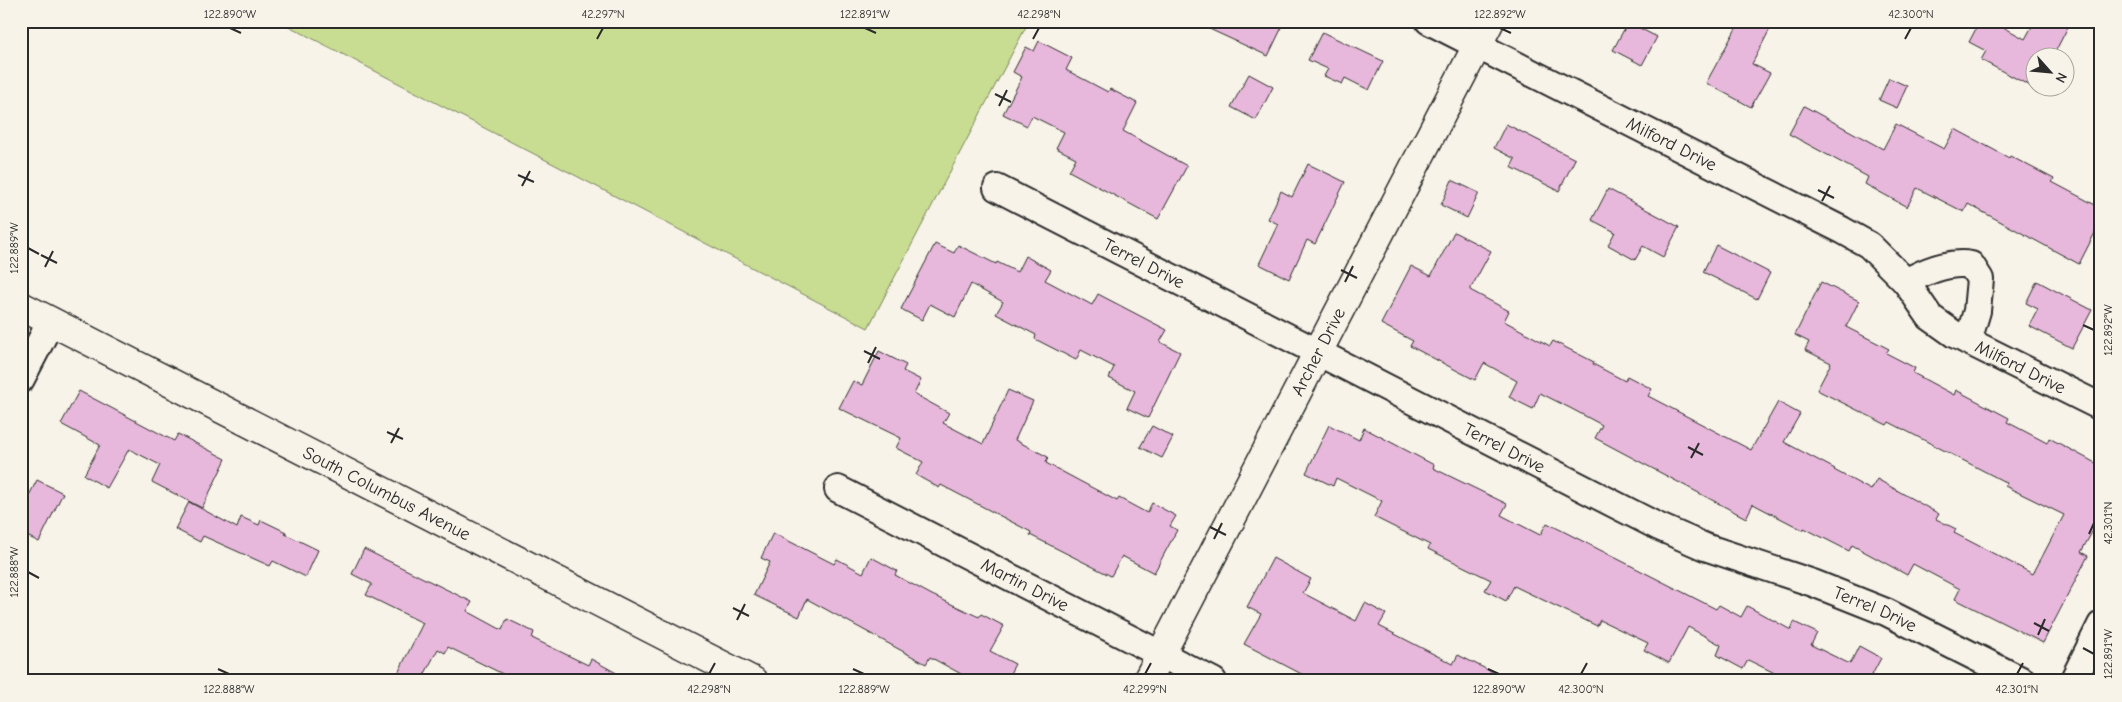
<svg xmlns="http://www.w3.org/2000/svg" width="2122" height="702" viewBox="0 0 2122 702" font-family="'Comic Neue',sans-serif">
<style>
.green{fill:#c8dd92;stroke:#7a845e}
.building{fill:#e7b8db;stroke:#2b2b2b}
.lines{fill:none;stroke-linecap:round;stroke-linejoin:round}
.minor-casing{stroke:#2b2b2b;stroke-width:30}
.tertiary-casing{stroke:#2b2b2b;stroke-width:31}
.secondary-casing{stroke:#2b2b2b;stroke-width:31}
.minor{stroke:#f7f3e8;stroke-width:26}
.tertiary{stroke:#f7f3e8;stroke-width:28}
.secondary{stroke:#f7f3e8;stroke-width:28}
.ticks{fill:none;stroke:#2b2b2b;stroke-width:2}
.labels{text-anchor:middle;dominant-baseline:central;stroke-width:5;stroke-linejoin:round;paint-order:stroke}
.street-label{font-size:18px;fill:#2b2b2b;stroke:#f7f3e8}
.neatline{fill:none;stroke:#2b2b2b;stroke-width:2}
.ticks-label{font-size:12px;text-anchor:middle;fill:#2b2b2b}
</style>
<rect width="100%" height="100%" fill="#f7f3e8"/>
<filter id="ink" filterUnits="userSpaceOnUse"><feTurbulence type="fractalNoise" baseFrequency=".02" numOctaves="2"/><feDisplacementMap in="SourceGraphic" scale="10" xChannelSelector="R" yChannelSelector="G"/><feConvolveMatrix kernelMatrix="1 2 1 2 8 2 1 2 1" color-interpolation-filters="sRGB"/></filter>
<g filter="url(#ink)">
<path class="green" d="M 279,21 L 1029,21 L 868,328 Z"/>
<path class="building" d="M 1192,21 L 1285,21 L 1268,56 Z
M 1740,21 L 1774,21 L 1752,64 L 1770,73 L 1751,107 L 1706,83 Z
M 1980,21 L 1992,21 L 2025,39 L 2035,21 L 2071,21 L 2052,58 L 2034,58 L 2036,89 L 1981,60 L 1986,51 L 1969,42 Z
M 1628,22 L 1657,37 L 1642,65 L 1613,50 Z
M 1322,32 L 1383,61 L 1369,90 L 1345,78 L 1342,84 L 1324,76 L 1328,69 L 1308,60 Z
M 1039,41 L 1072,58 L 1066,70 L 1108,92 L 1110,89 L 1137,103 L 1123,131 L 1187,166 L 1158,219 L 1069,171 L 1076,158 L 1056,148 L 1064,132 L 1032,116 L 1027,126 L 1003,114 L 1022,77 L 1013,72 L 1026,47 L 1034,51 Z
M 1249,74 L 1273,87 L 1256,120 L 1231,107 Z
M 1889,78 L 1907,86 L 1897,108 L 1879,100 Z
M 1804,106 L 1883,149 L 1896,124 L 1944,149 L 1955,129 L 2009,158 L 2010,156 L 2054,179 L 2052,182 L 2101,208 L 2101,221 L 2079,264 L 1968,204 L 1964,212 L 1917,188 L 1907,207 L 1865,184 L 1868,177 L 1789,134 Z
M 1506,124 L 1575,159 L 1559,191 L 1511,167 L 1515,159 L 1494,148 Z
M 1308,164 L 1345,182 L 1315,244 L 1307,240 L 1289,279 L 1259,264 L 1278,224 L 1268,219 L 1281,191 L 1292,197 Z
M 1452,180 L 1479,193 L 1467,218 L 1441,205 Z
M 1608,189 L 1679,227 L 1663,257 L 1643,246 L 1635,260 L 1608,245 L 1615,232 L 1592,220 Z
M 1454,232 L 1491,251 L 1470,290 L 1509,311 L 1504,321 L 1550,346 L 1553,341 L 1594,362 L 1593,364 L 1625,381 L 1627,376 L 1652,389 L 1648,396 L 1751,450 L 1778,402 L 1800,414 L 1784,442 L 1835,469 L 1834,470 L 1871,490 L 1877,479 L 1939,514 L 1936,519 L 1956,529 L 1954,533 L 2033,574 L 2064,515 L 2005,486 L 2007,483 L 1889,422 L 1887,425 L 1817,390 L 1831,363 L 1805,350 L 1809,342 L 1795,335 L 1821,282 L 1859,301 L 1846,327 L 1889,349 L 1886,353 L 1915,368 L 1913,373 L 1954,395 L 1956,390 L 2009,418 L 2007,422 L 2047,443 L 2049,438 L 2101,466 L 2101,516 L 2081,552 L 2088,556 L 2043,643 L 1955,599 L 1960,589 L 1913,564 L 1907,575 L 1852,545 L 1849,551 L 1804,528 L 1803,530 L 1753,504 L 1746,518 L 1595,438 L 1602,425 L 1570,408 L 1540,393 L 1533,409 L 1509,397 L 1517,381 L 1484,363 L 1475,380 L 1410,346 L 1413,341 L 1381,324 L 1411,266 L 1431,276 Z
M 935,244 L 954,253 L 958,245 L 996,264 L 997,262 L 1017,272 L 1025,256 L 1051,270 L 1045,280 L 1092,305 L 1098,294 L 1167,330 L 1160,342 L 1180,352 L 1148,418 L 1127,408 L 1135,391 L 1109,378 L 1114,367 L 1081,350 L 1076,360 L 1035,339 L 1036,335 L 996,314 L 1003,302 L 971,284 L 955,317 L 930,304 L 922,320 L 901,309 Z
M 1716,245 L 1770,273 L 1757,299 L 1703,272 Z
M 2037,281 L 2092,310 L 2072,348 L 2029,326 L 2038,309 L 2026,303 Z
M 879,351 L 906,365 L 903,371 L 921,380 L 914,394 L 949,413 L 943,423 L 983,444 L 1008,390 L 1033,401 L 1015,440 L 1048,457 L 1046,463 L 1117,501 L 1119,498 L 1147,513 L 1152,503 L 1176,516 L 1170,526 L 1177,530 L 1154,573 L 1122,556 L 1111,576 L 1030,535 L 1031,532 L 941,485 L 939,488 L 916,475 L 923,462 L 896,448 L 901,438 L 839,408 L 853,381 L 862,385 Z
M 79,391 L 174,441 L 178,434 L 226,459 L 202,508 L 152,482 L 160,465 L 129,449 L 107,488 L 84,475 L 100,445 L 61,424 Z
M 1329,425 L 1359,440 L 1364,428 L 1434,465 L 1433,468 L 1507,504 L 1501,515 L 1540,535 L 1547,523 L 1716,609 L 1719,605 L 1741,617 L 1747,606 L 1791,630 L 1794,622 L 1817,633 L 1811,645 L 1850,664 L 1859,646 L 1881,658 L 1872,675 L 1883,681 L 1791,681 L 1748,660 L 1743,669 L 1717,655 L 1721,645 L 1688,627 L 1669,663 L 1644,650 L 1648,643 L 1600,620 L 1597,626 L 1514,586 L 1506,601 L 1485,590 L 1491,580 L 1428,549 L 1430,545 L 1374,517 L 1382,501 L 1336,478 L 1333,486 L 1306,473 Z
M 1152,426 L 1173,437 L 1162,458 L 1140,447 Z
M 37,480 L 63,493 L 39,542 L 21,533 L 21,511 Z
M 189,502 L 237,528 L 241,517 L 259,525 L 261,520 L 286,532 L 285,534 L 318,550 L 306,577 L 273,561 L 270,566 L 203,536 L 200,542 L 175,529 Z
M 773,533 L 834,564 L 837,559 L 863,573 L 871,557 L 897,571 L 895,575 L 932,595 L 979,617 L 981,614 L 1004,626 L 990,651 L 1015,664 L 1006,681 L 974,681 L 930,657 L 926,664 L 807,599 L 799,617 L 754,595 L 770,562 L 761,558 Z
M 364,549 L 472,602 L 467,611 L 502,630 L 507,619 L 534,632 L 532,638 L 588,665 L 591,659 L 631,681 L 517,681 L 448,647 L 445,653 L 438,649 L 421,681 L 394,681 L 423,623 L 366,595 L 372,584 L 352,574 Z
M 1273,558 L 1311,579 L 1303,593 L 1356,621 L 1365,603 L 1386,614 L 1379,626 L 1453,664 L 1458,655 L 1510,681 L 1340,681 L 1328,674 L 1325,681 L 1315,681 L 1269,657 L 1244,644 L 1261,614 L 1247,607 Z"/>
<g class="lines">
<defs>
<g id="minor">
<path id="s1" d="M 1429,21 L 1842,230 L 1869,245 L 1906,282 C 1924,272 1950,261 1971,265 L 1980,279 L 1977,311 L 1968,341"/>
<path id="s2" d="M 997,188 L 1657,526 L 1705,547 L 1813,583 L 1886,612 L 2023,681"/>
<path id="s3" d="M 1906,282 L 1930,317 L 1954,334 L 2101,407"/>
<path d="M 21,379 L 51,321"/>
<path id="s4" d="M 838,489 L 1213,681"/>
<path d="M 2073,681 L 2101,625"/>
</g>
<g id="tertiary">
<path id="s5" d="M 1147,681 L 1490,21"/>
</g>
<g id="secondary">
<path id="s6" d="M 21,306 L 753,681"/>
</g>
</defs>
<use href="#minor" class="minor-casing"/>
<use href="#tertiary" class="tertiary-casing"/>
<use href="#secondary" class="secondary-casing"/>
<use href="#minor" class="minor"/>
<use href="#tertiary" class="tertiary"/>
<use href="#secondary" class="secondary"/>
</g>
</g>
<path class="ticks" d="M 230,28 L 241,33M 865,28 L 876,33M 1500,28 L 1511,33M 597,39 L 603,28M 1033,39 L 1039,28M 1905,39 L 1911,28M 995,94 L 1011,102M 999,106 L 1007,90M 518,175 L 534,182M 522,186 L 530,171M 1818,190 L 1834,198M 1822,201 L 1830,186M 28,248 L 39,254M 41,255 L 57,263M 45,267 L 53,251M 1341,270 L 1357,278M 1345,282 L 1353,266M 2083,325 L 2094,330M 864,351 L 880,359M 868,363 L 876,347M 387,432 L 403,439M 391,443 L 399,428M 1688,447 L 1703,455M 1691,458 L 1699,443M 1210,527 L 1226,535M 2089,534 L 2094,523M 1214,539 L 1222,523M 28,572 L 39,578M 733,608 L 749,616M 737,620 L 745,604M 2034,623 L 2049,631M 2038,635 L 2045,619M 2083,648 L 2094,654M 218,669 L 229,674M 853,669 L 864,674M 1488,669 L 1499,674M 709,674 L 715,663M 1145,674 L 1151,663M 1581,674 L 1587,663M 2017,674 L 2023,663"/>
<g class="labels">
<g class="street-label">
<text stroke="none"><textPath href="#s1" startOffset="272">Milford Drive</textPath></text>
<text stroke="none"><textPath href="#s2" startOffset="165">Terrel Drive</textPath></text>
<text stroke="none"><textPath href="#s5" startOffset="371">Archer Drive</textPath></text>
<text stroke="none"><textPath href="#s3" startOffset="146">Milford Drive</textPath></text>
<text stroke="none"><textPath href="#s2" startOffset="570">Terrel Drive</textPath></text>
<text stroke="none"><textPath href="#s6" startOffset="411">South Columbus Avenue</textPath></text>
<text stroke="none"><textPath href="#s4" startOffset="210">Martin Drive</textPath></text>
<text stroke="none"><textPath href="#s2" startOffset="975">Terrel Drive</textPath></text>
</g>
</g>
<rect width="2122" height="702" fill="none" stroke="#f7f3e8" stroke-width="55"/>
<g transform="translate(2050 72) rotate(117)"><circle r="24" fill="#f7f3e8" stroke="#a5a39c"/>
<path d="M0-4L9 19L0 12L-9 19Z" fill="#2b2b2b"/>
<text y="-8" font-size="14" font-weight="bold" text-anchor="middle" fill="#2b2b2b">N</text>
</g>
<rect x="28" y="28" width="2066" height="646" class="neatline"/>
<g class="ticks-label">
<text x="230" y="18">122.890°W</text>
<text x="603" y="18">42.297°N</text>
<text x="865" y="18">122.891°W</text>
<text x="1039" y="18">42.298°N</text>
<text x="1500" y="18">122.892°W</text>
<text x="1911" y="18">42.300°N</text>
<text transform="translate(14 248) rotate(-90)" y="4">122.889°W</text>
<text transform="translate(2108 330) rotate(-90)" y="4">122.892°W</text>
<text transform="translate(2108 523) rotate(-90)" y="4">42.301°N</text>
<text transform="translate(14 572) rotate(-90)" y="4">122.888°W</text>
<text transform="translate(2108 654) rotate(-90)" y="4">122.891°W</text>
<text x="229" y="693">122.888°W</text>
<text x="709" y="693">42.298°N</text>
<text x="864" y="693">122.889°W</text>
<text x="1145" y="693">42.299°N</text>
<text x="1499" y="693">122.890°W</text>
<text x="1581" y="693">42.300°N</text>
<text x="2017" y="693">42.301°N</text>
</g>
</svg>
